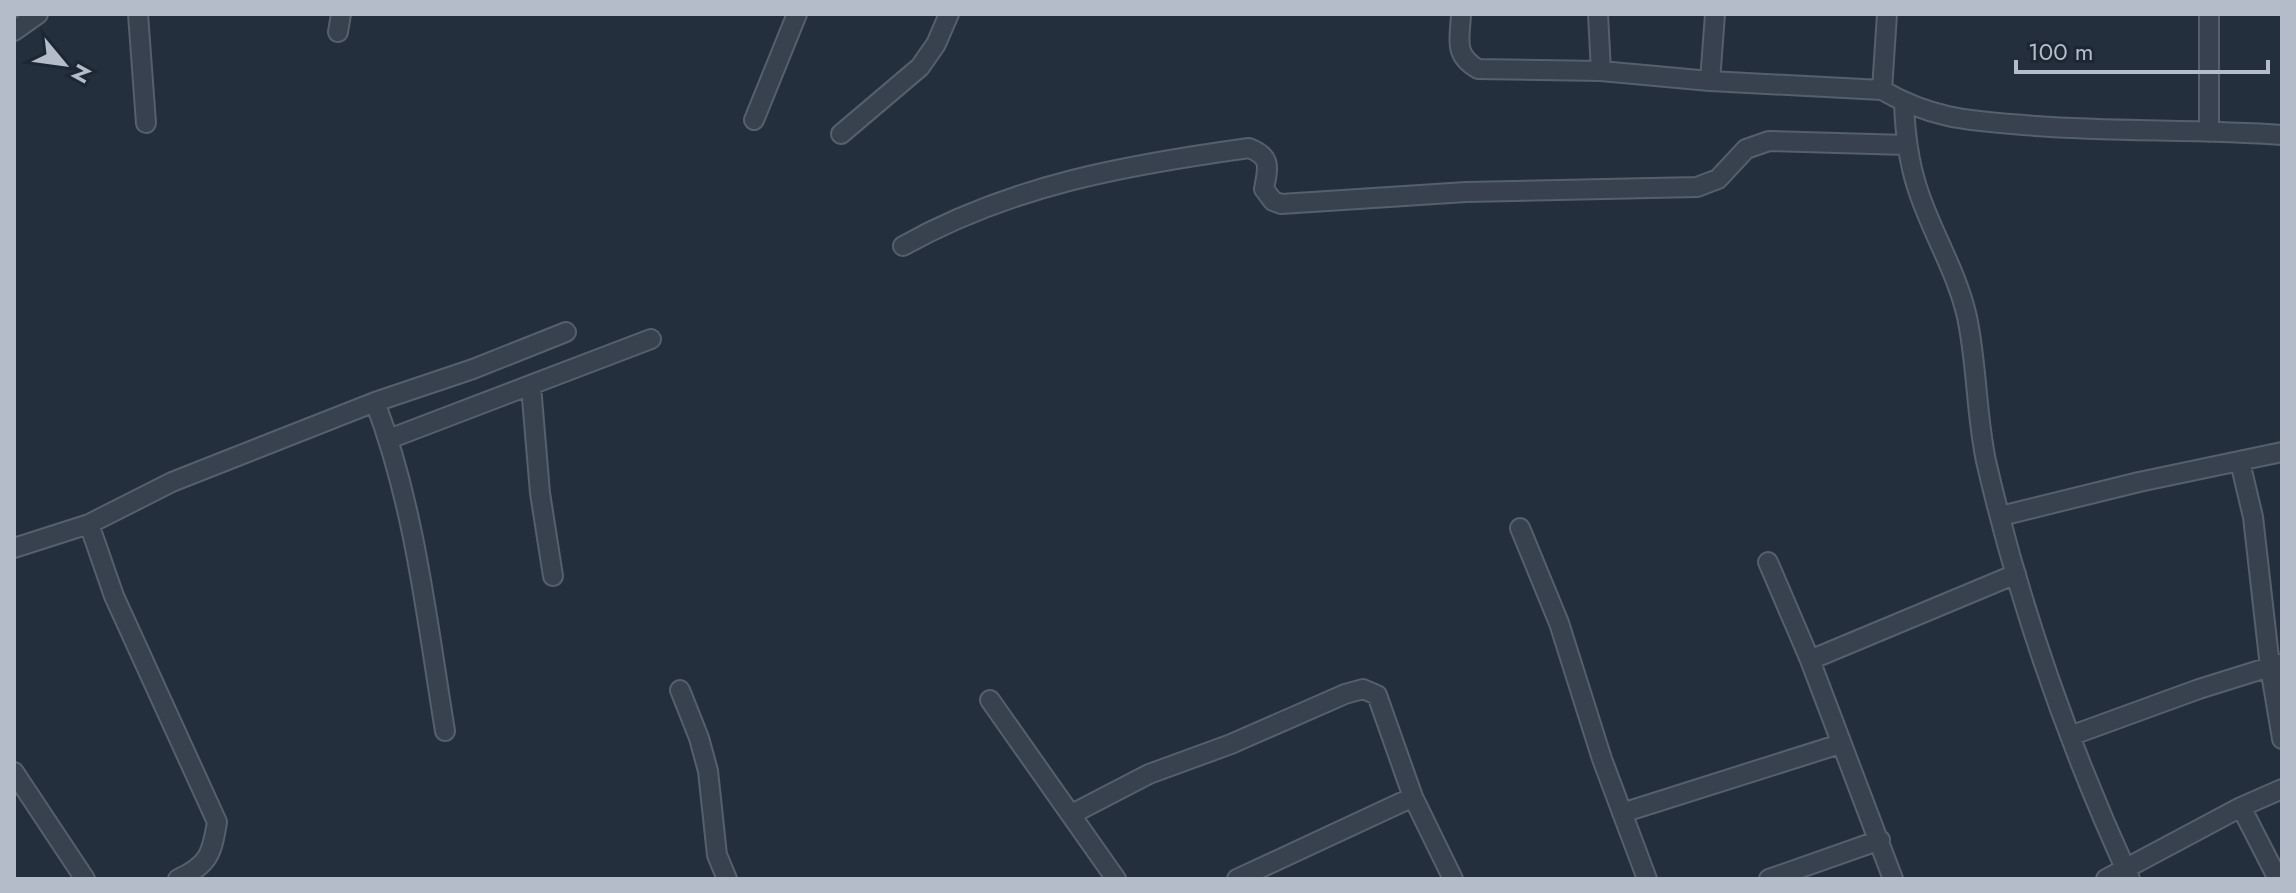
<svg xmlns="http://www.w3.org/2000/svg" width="2296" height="893" viewBox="0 0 2296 893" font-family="Jost,sans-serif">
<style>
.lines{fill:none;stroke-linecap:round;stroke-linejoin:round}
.minor-casing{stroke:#565f6c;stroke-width:22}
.minor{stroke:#38414e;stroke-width:18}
</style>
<rect width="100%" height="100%" fill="#242f3e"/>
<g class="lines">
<defs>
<path id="minor" d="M 138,14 L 146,123
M 1461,14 C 1460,39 1453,55 1478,69 L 1601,71 L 1710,81 L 1882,90 C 1935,121 1976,121 2036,126 C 2118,132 2200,129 2282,135
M 1598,14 L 1601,71
M 2209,14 L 2209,132
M 14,31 L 38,14
M 338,32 L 341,14
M 1710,81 L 1715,14
M 1882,90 L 1887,14
M 1904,103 C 1905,132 1908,159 1917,187 C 1931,232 1956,269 1967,317 C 1977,364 1976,413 1986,461 C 2019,604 2069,746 2130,879
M 754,120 L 797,14
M 841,134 L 920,67 L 936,44 L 949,14
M 903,246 C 1012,185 1126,165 1249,148 C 1272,157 1268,167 1264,189 L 1273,201 L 1281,204 L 1466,192 L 1697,187 L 1718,179 L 1746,149 L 1769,141 L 1906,145
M 531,386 L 540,493 L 553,576
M 375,402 C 415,507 427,621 445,731
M 389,439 L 651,339
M 2240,462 L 2253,517 L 2270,667 L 2282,739
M 2001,516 L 2139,482 L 2282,452
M 89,524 L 114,596 L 217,822 C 212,853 209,865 178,879
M 1520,528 L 1559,623 L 1602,759 L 1647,879
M 14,548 L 89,524 L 172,482 L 375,402 L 473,369 L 566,332
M 1768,562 L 1810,660 L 1893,879
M 1810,660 L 2016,574
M 680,690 L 699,738 L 708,771 L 717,855 L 727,879
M 990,700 L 1116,879
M 2070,736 L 2199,689 L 2279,664
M 14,772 L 85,879
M 2241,807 L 2278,879
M 1622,813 L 1840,744
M 1072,814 L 1149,774 L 1231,744 L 1345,694 L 1363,689 L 1377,695 L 1413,797 L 1453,879
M 1237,879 L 1413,797
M 1769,879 L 1880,840
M 2106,879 L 2241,807 L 2282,789"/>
</defs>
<use href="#minor" class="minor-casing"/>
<use href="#minor" class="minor"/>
</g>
<rect width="2296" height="893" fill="none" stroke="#b4bcc9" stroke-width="32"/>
<g transform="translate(64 64) rotate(119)" stroke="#1d2633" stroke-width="6" paint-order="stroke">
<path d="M0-6L14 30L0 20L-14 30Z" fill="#b4bcc9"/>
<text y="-12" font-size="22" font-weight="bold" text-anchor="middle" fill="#b4bcc9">N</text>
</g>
<path d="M2016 60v12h252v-12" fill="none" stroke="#b4bcc9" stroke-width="4"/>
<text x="2028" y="60" font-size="24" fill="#b4bcc9" stroke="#1d2633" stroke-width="6" paint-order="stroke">100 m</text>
</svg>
